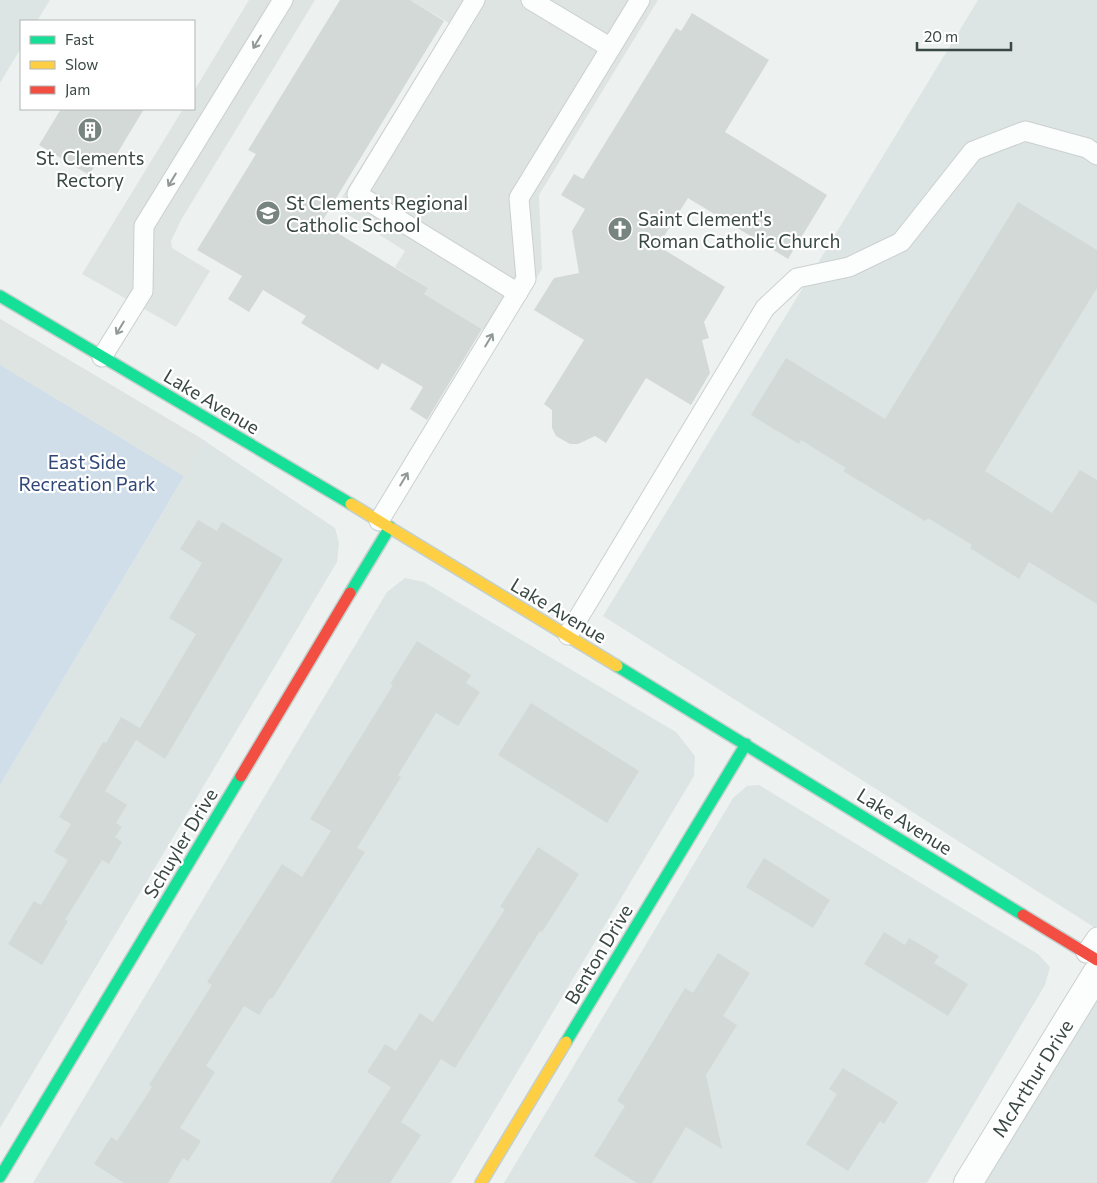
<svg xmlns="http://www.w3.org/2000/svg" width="1097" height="1183" viewBox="0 0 1097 1183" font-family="Commissioner,sans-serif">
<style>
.residential{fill:#dce5e3}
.green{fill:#d0deea}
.parking{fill:#dee4e2}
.building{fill:#d3d9d7}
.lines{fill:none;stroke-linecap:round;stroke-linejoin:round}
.lane-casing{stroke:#cbd0cf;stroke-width:21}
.street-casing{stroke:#cbd0cf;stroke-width:30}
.fast-casing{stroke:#c4d0ce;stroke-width:14}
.slow-casing{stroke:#c4d0ce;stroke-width:14}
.jam-casing{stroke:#c4d0ce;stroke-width:14}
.lane{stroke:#fcfdfd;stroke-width:19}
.street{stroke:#fcfdfd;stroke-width:28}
.fast{stroke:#16e098;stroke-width:11}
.slow{stroke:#ffcf43;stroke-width:11}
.jam{stroke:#f24e42;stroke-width:11}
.oneway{stroke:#919997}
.labels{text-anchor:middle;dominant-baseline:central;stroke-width:4.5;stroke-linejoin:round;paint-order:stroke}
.poi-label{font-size:19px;fill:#394843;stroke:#fff;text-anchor:start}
.street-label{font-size:19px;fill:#394843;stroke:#fff}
.park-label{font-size:19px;fill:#304776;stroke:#fff}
</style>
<rect width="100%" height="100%" fill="#edf2f1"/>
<path class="residential" d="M 0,0 L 50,0 L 37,21 L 21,21 L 21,48 L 0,83 Z
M 978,0 L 1097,0 L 1097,929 L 603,616 Z
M 205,441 L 335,528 L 339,543 L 337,562 L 0,1128 L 0,785 Z
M 405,578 L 424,582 L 676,732 L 695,756 L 694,776 L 451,1183 L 33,1183 L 387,592 Z
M 759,785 L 1038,954 L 1050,967 L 1045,985 L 927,1183 L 504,1183 L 733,798 L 747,786 Z
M 1097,1003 L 1097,1183 L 980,1183 L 1088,1007 Z"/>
<path class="green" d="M 0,319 L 205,441 L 0,785 Z"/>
<path class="parking" d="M 249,0 L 315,0 L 181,220 L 171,241 L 172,248 L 210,271 L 176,327 L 82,274 L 183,109 L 194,109 L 194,91 Z
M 410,0 L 658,0 L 539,195 L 542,269 L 499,339 L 424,294 L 428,288 L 395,267 L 405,251 L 336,207 L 449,23 Z
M 0,319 L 205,441 L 185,477 L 0,365 Z"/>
<path class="building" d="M 340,0 L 410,0 L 444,21 L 321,223 L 428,288 L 424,294 L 482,329 L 427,420 L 410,409 L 423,387 L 382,363 L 378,370 L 301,323 L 306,316 L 263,290 L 249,312 L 228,299 L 242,276 L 197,250 L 256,154 L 248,150 Z
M 692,13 L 769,60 L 725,132 L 827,195 L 788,259 L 688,198 L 658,246 L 725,287 L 704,322 L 709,338 L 702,340 L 710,373 L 691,405 L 646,378 L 606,443 L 595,436 L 578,444 L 570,444 L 556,436 L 552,428 L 552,410 L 544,404 L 584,340 L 534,310 L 554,278 L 579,273 L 572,231 L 585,209 L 561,195 L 574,174 L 583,179 L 676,28 L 681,31 Z
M 61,109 L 144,109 L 112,162 L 101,156 L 89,175 L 39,145 Z
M 1018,202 L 1097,250 L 1097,288 L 985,471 L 1052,513 L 1080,470 L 1097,480 L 1097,604 L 1029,562 L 1019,579 L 970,548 L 972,545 L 928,518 L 925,521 L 843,471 L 846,468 L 801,440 L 799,444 L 751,415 L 786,358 L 885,419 Z
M 198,520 L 217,531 L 222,522 L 283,559 L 165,759 L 136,740 L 105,791 L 127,805 L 116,823 L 122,827 L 115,837 L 122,842 L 109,864 L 102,860 L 65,920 L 68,921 L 42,965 L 8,944 L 34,901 L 41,905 L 68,860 L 54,852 L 71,824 L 59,817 L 103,742 L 106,743 L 121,717 L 140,728 L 196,634 L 169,618 L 202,563 L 180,549 Z
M 417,641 L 471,675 L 466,683 L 480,692 L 458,726 L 436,713 L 398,775 L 401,777 L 357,848 L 365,852 L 272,999 L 270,998 L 259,1015 L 244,1006 L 206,1066 L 215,1072 L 180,1128 L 201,1141 L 188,1161 L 183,1158 L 168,1183 L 124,1183 L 94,1164 L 111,1137 L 117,1141 L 152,1087 L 149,1085 L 212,985 L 207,982 L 282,864 L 302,877 L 331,831 L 310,819 L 393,685 L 390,684 Z
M 531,703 L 639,771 L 607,823 L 498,755 Z
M 538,847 L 579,874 L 542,932 L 540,931 L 455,1068 L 441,1059 L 401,1122 L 421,1135 L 390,1183 L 330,1183 L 391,1087 L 367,1072 L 385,1044 L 396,1051 L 420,1013 L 433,1022 L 505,909 L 500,907 Z
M 764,858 L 830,900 L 813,928 L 746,887 Z
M 884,932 L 905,945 L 909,938 L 939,956 L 934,963 L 968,984 L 948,1016 L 864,964 Z
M 718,953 L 750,973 L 723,1016 L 737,1025 L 706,1075 L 722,1149 L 686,1127 L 652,1183 L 637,1183 L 594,1156 L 625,1106 L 617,1101 L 668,1016 L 685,988 L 693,993 Z
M 843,1068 L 898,1102 L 884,1124 L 880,1121 L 848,1171 L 806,1144 L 837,1094 L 829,1089 Z"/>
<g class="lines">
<defs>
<path id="lane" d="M 475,0 L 357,194 L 518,293
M 531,0 L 611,48
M 102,357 L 143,291 L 144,226 L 283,0
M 379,521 L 526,279 L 519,198 L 640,0
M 568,635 L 765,308 L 797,278 L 849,267 L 901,242 L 973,151 L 1025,131 L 1087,148 L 1097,155
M 1086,953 L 1097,937"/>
<path id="street" d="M 968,1183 L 1097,973"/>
<path id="fast" d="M 0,296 L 351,504
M 350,593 L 390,527
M 617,666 L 1023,915
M 566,1042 L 746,744
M 0,1177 L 241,776"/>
<path id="slow" d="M 351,504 L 617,666
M 481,1183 L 566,1042"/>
<path id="jam" d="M 241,776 L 350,593
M 1023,915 L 1097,960"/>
</defs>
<use href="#lane" class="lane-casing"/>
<use href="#street" class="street-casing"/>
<use href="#fast" class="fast-casing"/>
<use href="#slow" class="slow-casing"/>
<use href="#jam" class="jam-casing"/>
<use href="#lane" class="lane"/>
<use href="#street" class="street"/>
<use href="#fast" class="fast"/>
<use href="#slow" class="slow"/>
<use href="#jam" class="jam"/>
</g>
<defs><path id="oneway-shaft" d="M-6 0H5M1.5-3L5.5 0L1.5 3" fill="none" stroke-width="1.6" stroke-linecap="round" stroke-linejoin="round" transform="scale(1.25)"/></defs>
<g class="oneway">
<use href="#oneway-shaft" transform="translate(257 42) rotate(121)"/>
<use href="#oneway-shaft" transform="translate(172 180) rotate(121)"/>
<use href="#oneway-shaft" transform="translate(120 328) rotate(121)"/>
<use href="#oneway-shaft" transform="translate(489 340) rotate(-59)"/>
<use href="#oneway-shaft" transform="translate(404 479) rotate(-59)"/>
</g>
<defs>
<symbol id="building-disc" viewBox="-11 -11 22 22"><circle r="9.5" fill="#788480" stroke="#fff"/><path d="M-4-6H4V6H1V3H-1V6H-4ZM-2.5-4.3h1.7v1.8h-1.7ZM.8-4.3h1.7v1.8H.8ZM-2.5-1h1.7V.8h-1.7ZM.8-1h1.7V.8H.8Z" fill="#fff"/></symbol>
<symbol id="school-disc" viewBox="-11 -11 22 22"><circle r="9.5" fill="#788480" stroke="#fff"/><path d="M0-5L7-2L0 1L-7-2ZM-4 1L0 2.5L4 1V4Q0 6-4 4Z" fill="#fff"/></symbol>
<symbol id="church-disc" viewBox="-11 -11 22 22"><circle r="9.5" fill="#788480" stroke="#fff"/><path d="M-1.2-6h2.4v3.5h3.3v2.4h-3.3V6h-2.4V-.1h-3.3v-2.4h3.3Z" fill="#fff"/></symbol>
</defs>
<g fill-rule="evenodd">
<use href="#building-disc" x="76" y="116" width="28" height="28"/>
<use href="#school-disc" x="254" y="199" width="28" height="28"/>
<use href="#church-disc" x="606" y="215" width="28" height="28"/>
</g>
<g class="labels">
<g class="poi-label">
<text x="90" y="157" text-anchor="middle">St. Clements<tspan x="90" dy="22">Rectory</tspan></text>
<text x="286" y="202">St Clements Regional<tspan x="286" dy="22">Catholic School</tspan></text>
<text x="638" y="218">Saint Clement's<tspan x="638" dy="22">Roman Catholic Church</tspan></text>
</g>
<g class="street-label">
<text transform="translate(212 401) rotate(31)">Lake Avenue</text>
<text transform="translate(559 610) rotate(31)">Lake Avenue</text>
<text transform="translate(905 821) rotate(32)">Lake Avenue</text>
<text transform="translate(180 843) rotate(-59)">Schuyler Drive</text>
<text transform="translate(598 954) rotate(-59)">Benton Drive</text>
<text transform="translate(1032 1078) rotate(-58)">McArthur Drive</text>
</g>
<g class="park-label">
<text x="87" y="461">East Side<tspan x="87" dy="22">Recreation Park</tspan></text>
</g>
</g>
<rect x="20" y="20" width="175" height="90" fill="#ffffff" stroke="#b0b6b4"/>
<rect x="30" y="36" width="25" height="8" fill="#16e098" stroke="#b0b6b4"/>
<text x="65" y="45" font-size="15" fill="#394843">Fast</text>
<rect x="30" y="61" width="25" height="8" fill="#ffcf43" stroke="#b0b6b4"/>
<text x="65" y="70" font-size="15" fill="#394843">Slow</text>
<rect x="30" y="86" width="25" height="8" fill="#f24e42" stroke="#b0b6b4"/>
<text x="65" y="95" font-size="15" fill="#394843">Jam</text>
<path d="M917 42v8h94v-8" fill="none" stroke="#394843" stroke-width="2.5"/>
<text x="924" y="42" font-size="15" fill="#394843" stroke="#ffffff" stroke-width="4" paint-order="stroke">20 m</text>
</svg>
